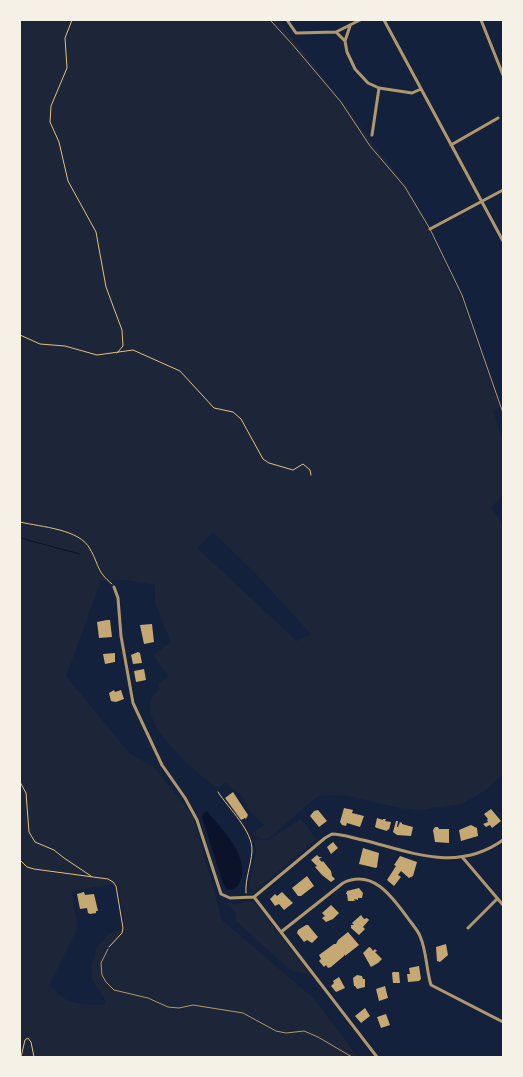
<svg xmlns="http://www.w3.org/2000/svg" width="523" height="1077" viewBox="0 0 523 1077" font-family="'Public Sans',sans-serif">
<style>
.green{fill:#1d2539;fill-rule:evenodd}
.water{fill:#0b132b}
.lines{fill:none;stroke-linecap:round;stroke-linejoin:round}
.stream{stroke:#0b132b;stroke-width:1}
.building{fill:#c6a872}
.path{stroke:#e5c07b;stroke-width:1}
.service{stroke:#b1986c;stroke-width:1}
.minor{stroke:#b1986c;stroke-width:3}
</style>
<rect width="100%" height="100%" fill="#14213d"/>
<path class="green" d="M 20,20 L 279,20 L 408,188 L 461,298 L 500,408 L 493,410 L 503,442 L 503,494 L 491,508 L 503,524 L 503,774 L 486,790 L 462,804 L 418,810 L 399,808 L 344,795 L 318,796 L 269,838 L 263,839 L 251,834 L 264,825 L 250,811 L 240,793 L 231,788 L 226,782 L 218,789 C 199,775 138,725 152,698 C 154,694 157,691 160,689 L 158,684 L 168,676 L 153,655 L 171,642 L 155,604 L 155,585 L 127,580 L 101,581 L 66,676 L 130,754 L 153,766 L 193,816 L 222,920 L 314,999 L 358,1057 L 20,1057 ZM 213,532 L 256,574 L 311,634 L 297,641 L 197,548 ZM 113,884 L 118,884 L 125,928 L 110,933 L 97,947 L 91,967 L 92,979 L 105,1000 L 105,1004 C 98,1006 72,1003 65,999 C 59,995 55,989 49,985 L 78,927 L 72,896 L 73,891 Z
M 301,819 L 316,839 L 254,892 L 249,886 L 256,853 L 254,840 L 269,840 Z
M 243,902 L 254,902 L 312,976 L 290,970 L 236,921 L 237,914 L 226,903 L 232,903 L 233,905 Z"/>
<path class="water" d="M 207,811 C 222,830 252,857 239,884 C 236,889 232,891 226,889 L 222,881 L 202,817 L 203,813 Z"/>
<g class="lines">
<path class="stream" d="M 20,538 L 80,554"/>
</g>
<path class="building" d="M 107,620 L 110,620 L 112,637 L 99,638 L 97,622 Z
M 152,624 L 154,642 L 144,644 L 140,625 Z
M 138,652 L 140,653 L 142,663 L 133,664 L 131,655 Z
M 115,653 L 115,662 L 105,664 L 103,654 Z
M 144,669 L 146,680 L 136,682 L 134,671 Z
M 114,690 L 115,692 L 121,690 L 124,699 L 116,702 L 111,701 L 109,693 Z
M 233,792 L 248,815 L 246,819 L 245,818 L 241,820 L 225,798 Z
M 344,808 L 353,810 L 352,813 L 364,816 L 360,827 L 347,823 L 346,826 L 342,825 L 340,822 Z
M 491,809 L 501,821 L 492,828 L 490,825 L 486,827 L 483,824 L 488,822 L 487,820 L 488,819 L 484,814 Z
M 318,810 L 327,821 L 319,827 L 310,816 L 314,811 Z
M 377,818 L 383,820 L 383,819 L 386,819 L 385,821 L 391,822 L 389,830 L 388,829 L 387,831 L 377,828 L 375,827 Z
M 396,821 L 398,821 L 397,827 L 398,827 L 400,822 L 402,823 L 402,824 L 413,827 L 411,836 L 397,835 L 393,832 Z
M 471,825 L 477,828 L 478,836 L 461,841 L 459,830 Z
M 435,827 L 438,827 L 439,829 L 449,829 L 449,843 L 435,842 L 433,830 Z
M 333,842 L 338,848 L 331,854 L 327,847 Z
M 363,848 L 379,853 L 377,867 L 376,868 L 359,864 Z
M 317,855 L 319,857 L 322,857 L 319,859 L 322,862 L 323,861 L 331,871 L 332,876 L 335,879 L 331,882 L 322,875 L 315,867 L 317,866 L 311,860 Z
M 400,856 L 417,862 L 413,876 L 409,878 L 401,871 L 398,875 L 401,877 L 394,886 L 387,880 L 396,866 L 394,865 Z
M 307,876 L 314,886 L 301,896 L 298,896 L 292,888 Z
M 359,888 L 363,893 L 362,898 L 358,898 L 358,900 L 354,899 L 355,901 L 348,901 L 347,894 L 346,894 L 347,891 Z
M 84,892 L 85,895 L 94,894 L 98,911 L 96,911 L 96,913 L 90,914 L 88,913 L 87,908 L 80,909 L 77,894 Z
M 282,892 L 293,903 L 284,910 L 279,904 L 275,906 L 270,899 L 275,894 L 277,896 Z
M 331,905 L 339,913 L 333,919 L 326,922 L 322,918 L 325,916 L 322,913 Z
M 361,915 L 364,919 L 367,918 L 369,920 L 363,927 L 365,929 L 359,935 L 351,928 L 351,925 L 354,925 L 352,923 Z
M 306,925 L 308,925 L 318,937 L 312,943 L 307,940 L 304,942 L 297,933 L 298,930 Z
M 348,932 L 359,945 L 345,956 L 344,954 L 344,956 L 331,967 L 328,968 L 326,965 L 324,967 L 319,961 L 321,959 L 319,955 L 334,944 L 336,944 L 338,940 Z
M 446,944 L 448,955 L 440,962 L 437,961 L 436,947 Z
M 369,947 L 371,948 L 373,951 L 375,949 L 377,951 L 375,952 L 382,959 L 378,963 L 371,967 L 363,953 Z
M 419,966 L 421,979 L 419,981 L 408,982 L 407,974 L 410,974 L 409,968 Z
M 393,972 L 399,972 L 400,983 L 393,983 L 392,973 Z
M 357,975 L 362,976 L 363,979 L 365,979 L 365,987 L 357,989 L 355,986 L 354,986 L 353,978 Z
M 339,977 L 345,988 L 336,992 L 331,986 L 334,983 L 333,981 Z
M 385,986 L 388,998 L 379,1001 L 376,989 Z
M 365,1008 L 370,1016 L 361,1023 L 355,1016 Z
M 386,1014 L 390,1025 L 381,1028 L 377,1017 Z"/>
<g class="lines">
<path class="path" d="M 72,20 L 65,38 L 67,68 L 51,106 L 50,122 L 59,142 L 68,181 L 96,232 L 106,287 L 122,330 L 123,346 L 117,353
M 20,335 L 40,344 L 65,346 L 97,355 L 133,350 L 180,371 L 214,408 L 233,412 L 241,419 L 263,459 L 269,463 L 293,470 L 303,464 L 310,470 L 311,475
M 20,522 C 41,527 80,529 90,549 C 99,564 96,571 112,584
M 20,782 L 26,793 L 29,832 L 35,842 L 54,850 L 64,858 L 91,876
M 218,792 C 229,809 253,831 252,851 C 251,866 245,879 246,893
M 20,860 L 27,867 L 34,869 L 108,879 L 113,882 L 116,886 L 123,928 L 122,933 L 109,947
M 21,1057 L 25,1040 L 28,1038 L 31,1042 L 34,1057"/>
<path class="service" d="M 270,20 L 292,44 L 341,102 L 370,146 L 405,187 L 430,229 L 462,295 L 503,413
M 108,949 L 101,963 L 102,975 L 106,982 L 114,990 L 148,998 L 168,1007 L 179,1008 L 193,1005 L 243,1013 L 276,1031 L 286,1033 L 304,1031 L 318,1037 L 352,1057"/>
<path class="minor" d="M 287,20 L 296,33 L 298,33 L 336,32 L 360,20
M 384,20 L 503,241
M 481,20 L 503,75
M 350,26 L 345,41 L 347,52 L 355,69 L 368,83 L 379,88 L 412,93 L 421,89
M 336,32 L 345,41
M 372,135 L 379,88
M 451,145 L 498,118
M 430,229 L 503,190
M 114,587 L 118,598 L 121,636 L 133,703 L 162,765 L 185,798 L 197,820 L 221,894 L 230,898 L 254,897
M 463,858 L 503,905
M 254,897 L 325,838 L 332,834 C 342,834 353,838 363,840 C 411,852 457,873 503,840
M 254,897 L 377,1057
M 468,928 L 497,899
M 281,932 L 343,883 C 372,869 391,895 407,917 C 411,923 417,929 420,936 C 427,952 426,969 431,985 L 503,1022"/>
</g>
<rect width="523" height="1077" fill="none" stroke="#f6f1e7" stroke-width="42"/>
</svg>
